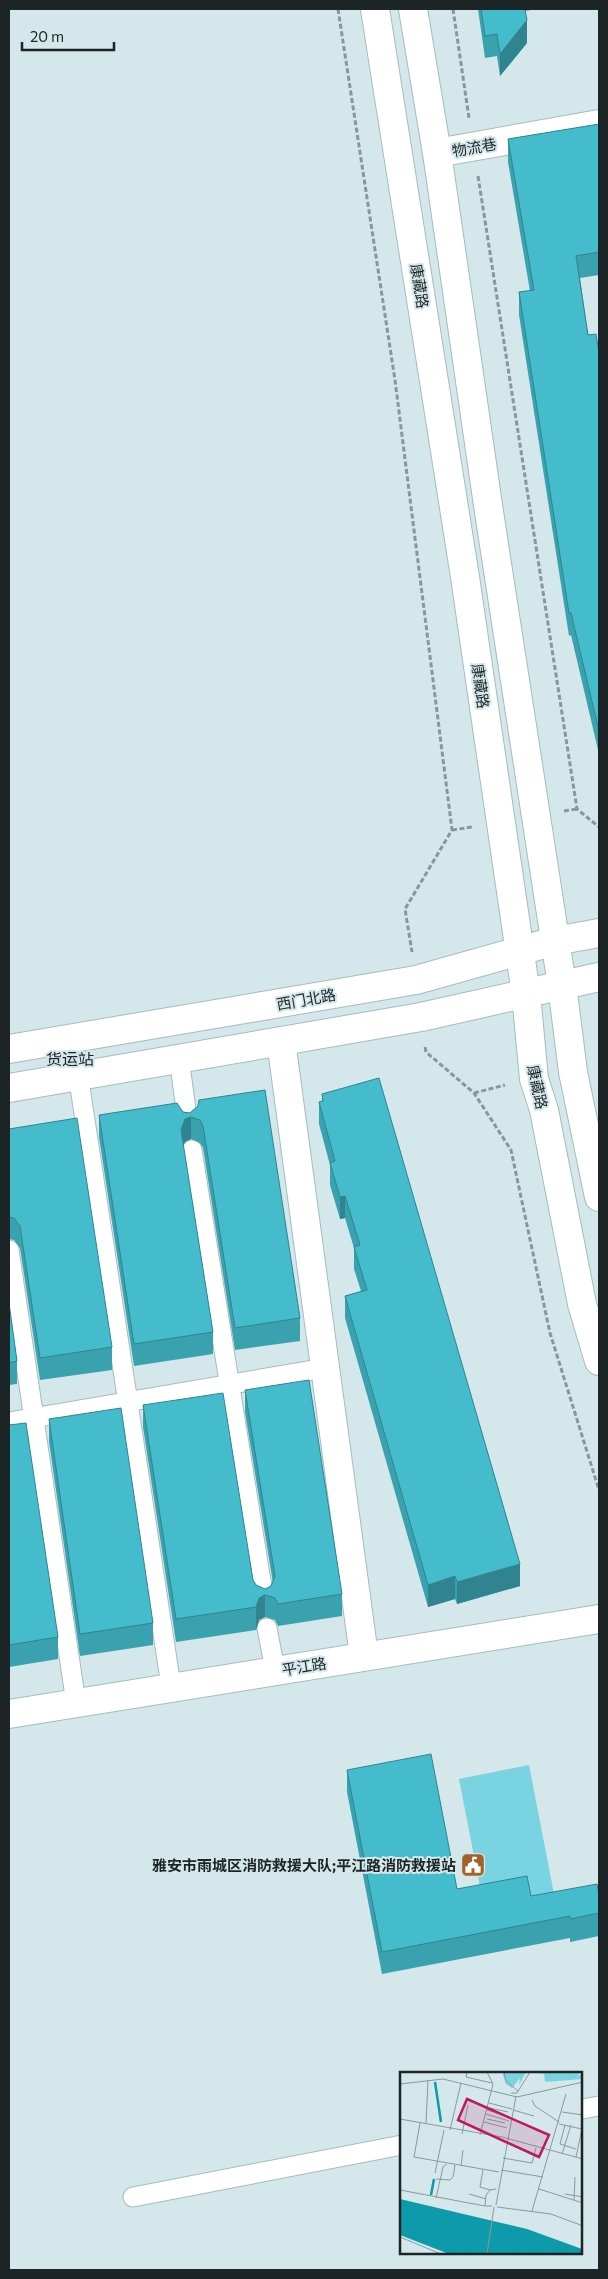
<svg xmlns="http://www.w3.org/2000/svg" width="608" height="2279" viewBox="0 0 608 2279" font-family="Commissioner,'Noto Sans SC',sans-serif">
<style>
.green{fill:#7ad3e0}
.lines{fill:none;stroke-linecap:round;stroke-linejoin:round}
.service-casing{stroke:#a7bbbe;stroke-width:21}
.minor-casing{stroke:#a7bbbe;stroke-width:30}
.secondary-casing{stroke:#a7bbbe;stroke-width:30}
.primary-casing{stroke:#a7bbbe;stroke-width:30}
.path{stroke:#89979a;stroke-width:3;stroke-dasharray:5 2.5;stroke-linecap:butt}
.service{stroke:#fff;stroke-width:19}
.minor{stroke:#fff;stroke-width:28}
.secondary{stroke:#fff;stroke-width:28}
.primary{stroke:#fff;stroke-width:28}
.wall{fill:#3aa2af}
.shaded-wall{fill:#30848f}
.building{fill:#44bccc;stroke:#30848f}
.labels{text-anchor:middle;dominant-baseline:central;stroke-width:4;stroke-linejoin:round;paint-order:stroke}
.street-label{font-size:15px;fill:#1d2426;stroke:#d4e7ea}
.poi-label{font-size:15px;font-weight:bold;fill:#1d2426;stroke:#d4e7ea;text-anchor:end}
.neighbourhood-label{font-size:16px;fill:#1d2426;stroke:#d4e7ea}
.inset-river{fill:none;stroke:#0d9bab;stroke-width:2.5}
.inset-road{fill:none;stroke:#8b999c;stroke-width:1}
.view{fill:#c2185b;fill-opacity:0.15;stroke:#c2185b;stroke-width:2.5}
.inset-edge{fill:none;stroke:#1d2426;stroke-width:2.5}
</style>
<rect width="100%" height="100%" fill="#d4e7ea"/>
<path class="green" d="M 529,1765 L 554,1894 L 484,1907 L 459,1779 Z"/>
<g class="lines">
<defs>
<path id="service" d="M 179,1058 L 188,1124
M 78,1074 L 171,1686
M 192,1150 L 264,1600
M 9,1250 L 76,1703
M 9,1422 L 325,1368
M 267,1628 L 275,1670
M 582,2109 L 599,2106
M 133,2197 L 402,2145"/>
<path id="minor" d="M 437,153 L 599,124
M 281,1041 L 364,1656
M 9,1714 L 599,1619"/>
<path id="secondary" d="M 9,1049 L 416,980 L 555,941 L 599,933
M 9,1088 L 421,1017 L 599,977"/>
<path id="primary" d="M 375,9 L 465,577 L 526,994 L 534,1079 L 544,1110 L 582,1304 L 599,1361
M 413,9 L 437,153 L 489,512 L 562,985 L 573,1072 L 599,1197"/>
</defs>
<use href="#service" class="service-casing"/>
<use href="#minor" class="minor-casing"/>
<use href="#secondary" class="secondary-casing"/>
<use href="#primary" class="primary-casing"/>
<path class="path" d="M 338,9 L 395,380 L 452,830 L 405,909 L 412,952
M 453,9 L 469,118
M 478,176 L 577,809 L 599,827
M 564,811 L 577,809
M 452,830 L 472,827
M 425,1047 L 426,1052 L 474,1093 L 511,1150 L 550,1333 L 599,1490
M 474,1093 L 505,1085"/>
<use href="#service" class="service"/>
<use href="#minor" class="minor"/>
<use href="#secondary" class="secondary"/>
<use href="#primary" class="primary"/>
</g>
<path class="wall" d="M 478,9 L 538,9 L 525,11 L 527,43 L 500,76 L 497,56 L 485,58 Z
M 599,124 L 599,275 L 580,278 L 588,335 L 599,353 L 599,754 L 571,635 L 569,636 L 519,315 L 519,292 L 530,291 L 508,162 L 508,139 Z
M 322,1094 L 520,1586 L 457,1604 L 455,1599 L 428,1607 L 345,1318 L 345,1296 L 361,1291 L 354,1269 L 354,1248 L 345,1218 L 340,1219 L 330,1185 L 330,1165 L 319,1124 L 319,1102 L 322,1101 Z
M 198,1106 L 300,1318 L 300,1341 L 235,1350 L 203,1148 L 200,1143 L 191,1139 L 185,1142 L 183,1145 L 213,1332 L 213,1354 L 134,1366 L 99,1137 L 99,1115 L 183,1112 L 190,1113 Z
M 9,1129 L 112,1347 L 112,1370 L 40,1380 L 20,1248 L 14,1240 L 9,1239 Z
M 9,1303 L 17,1361 L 17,1384 L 9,1385 Z
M 245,1390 L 342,1594 L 342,1616 L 278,1626 L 275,1620 L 265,1617 L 259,1620 L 256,1630 L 176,1642 L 143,1427 L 143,1405 L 253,1580 L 256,1585 L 265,1589 L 271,1586 L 273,1583 L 245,1412 Z
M 49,1419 L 153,1623 L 153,1645 L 80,1656 L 49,1442 Z
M 9,1425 L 58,1637 L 58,1659 L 9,1667 Z
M 347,1770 L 457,1889 L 531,1896 L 599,1895 L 599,1936 L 570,1942 L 570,1938 L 382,1974 L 347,1792 Z"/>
<path class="shaded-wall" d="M 527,20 L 527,43 L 500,76 L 500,54 Z
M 191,1117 L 191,1139 L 185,1142 L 181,1152 L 181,1130 L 185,1119 Z
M 345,1196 L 345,1218 L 340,1219 L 340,1197 Z
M 520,1564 L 520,1586 L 457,1604 L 457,1582 Z
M 455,1576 L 455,1599 L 428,1607 L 428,1585 Z
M 265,1595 L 265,1617 L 259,1620 L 256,1630 L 256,1607 L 259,1598 Z"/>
<path class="building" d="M 481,9 L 525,9 L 527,20 L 500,54 L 497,34 L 485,36 Z
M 599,124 L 599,252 L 576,256 L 588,335 L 596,334 L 599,353 L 599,731 L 571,613 L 569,613 L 519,292 L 534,290 L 508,139 Z
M 379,1078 L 520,1564 L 457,1582 L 455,1576 L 428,1585 L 345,1296 L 367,1290 L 354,1247 L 360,1245 L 345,1196 L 340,1197 L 330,1163 L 335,1161 L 319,1102 L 323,1101 L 322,1094 Z
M 265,1090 L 300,1318 L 235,1328 L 203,1126 L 200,1120 L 191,1117 L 185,1119 L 181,1130 L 213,1332 L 134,1344 L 99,1115 L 177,1103 L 183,1112 L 190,1113 L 198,1106 L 199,1100 Z
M 77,1118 L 112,1347 L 40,1358 L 20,1226 L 14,1218 L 9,1217 L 9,1129 Z
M 9,1303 L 17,1361 L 9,1363 Z
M 309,1380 L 342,1594 L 278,1604 L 275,1598 L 265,1595 L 259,1598 L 256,1607 L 176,1619 L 143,1405 L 223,1393 L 253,1580 L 256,1585 L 265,1589 L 271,1586 L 275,1576 L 245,1390 Z
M 121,1408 L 153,1623 L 80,1634 L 49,1419 Z
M 26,1423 L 58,1637 L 9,1645 L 9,1425 Z
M 431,1754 L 457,1889 L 527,1876 L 531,1896 L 597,1884 L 599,1895 L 599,1913 L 570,1919 L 570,1916 L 382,1952 L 347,1770 Z"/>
<defs>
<symbol id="civic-square" viewBox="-11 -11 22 22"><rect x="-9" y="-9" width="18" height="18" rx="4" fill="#a3622c" stroke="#d4e7ea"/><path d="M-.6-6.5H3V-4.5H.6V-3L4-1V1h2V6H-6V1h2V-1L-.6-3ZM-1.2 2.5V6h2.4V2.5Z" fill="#fff"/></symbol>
</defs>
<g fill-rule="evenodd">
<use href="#civic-square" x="459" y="1851" width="28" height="28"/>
</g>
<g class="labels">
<g class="street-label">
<text transform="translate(474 147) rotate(-10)">物流巷</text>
<text transform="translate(420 286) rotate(81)">康藏路</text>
<text transform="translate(481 686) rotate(82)">康藏路</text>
<text transform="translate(306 999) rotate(-10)">西门北路</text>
<text transform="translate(538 1087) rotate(78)">康藏路</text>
<text transform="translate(304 1666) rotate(-9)">平江路</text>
</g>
<g class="poi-label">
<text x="456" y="1865">雅安市雨城区消防救援大队;平江路消防救援站</text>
</g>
<g class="neighbourhood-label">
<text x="70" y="1058">货运站</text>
</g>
</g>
<g transform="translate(400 2072)">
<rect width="182" height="182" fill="#d4e7ea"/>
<path d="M 102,0 L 126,0 L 119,13 L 120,6 L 112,16 L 106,12 ZM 135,0 L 180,0 L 178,4 L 182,2 L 182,7 L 145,10 L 144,2 Z" fill="#7ad3e0"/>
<path d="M 0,127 L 127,157 L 182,177 L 182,182 L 49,182 L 0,163 Z" fill="#0d9bab"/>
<path class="inset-river" d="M 35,10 L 41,50M 31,123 L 34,107"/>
<path class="inset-road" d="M 67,0 L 66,5 L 92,11M 104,0 L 106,9 L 118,19M 0,12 L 43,7 L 117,25 L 183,10M 111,21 L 117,21 L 130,0M 132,28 L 135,34 L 159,50M 89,31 L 112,37M 90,36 L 108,40M 87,38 L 110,45M 113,38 L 134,44M 162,40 L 183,43M 86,42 L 109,49M 0,47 L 102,65 L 183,87M 87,47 L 105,51M 84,50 L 107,56M 26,52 L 28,8M 159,52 L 182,57 L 176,85M 165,53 L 160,72 L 176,77M 50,58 L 61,11M 62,62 L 68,33M 80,63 L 93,12 L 87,0M 162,82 L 171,53M 14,85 L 99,100M 14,85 L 20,51M 103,86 L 132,91 L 136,76M 61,94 L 63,78M 83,98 L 80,115 L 90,118M 101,98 L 143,105M 35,101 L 44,58M 36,107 L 50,108 L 53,105 L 55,93M 139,117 L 183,131M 0,118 L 85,134M 69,122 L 86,127M 165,122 L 183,125M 36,126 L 43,95 L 47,92M 174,128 L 175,105M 96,133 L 116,24M 92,134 L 85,134 L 86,123 L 90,118 L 96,117M 97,135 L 151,142 L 183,154M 132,139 L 166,22M 0,165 L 41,182M 87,182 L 94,135"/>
<path class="view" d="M 67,27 L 149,63 L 139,85 L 58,48 Z"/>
<rect width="182" height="182" class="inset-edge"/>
</g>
<rect width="608" height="2279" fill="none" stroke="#1d2426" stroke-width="20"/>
<path d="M22 42v8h92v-8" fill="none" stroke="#1d2426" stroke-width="2.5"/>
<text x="30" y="42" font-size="15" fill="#1d2426" stroke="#d4e7ea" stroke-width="4" paint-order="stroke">20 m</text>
</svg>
